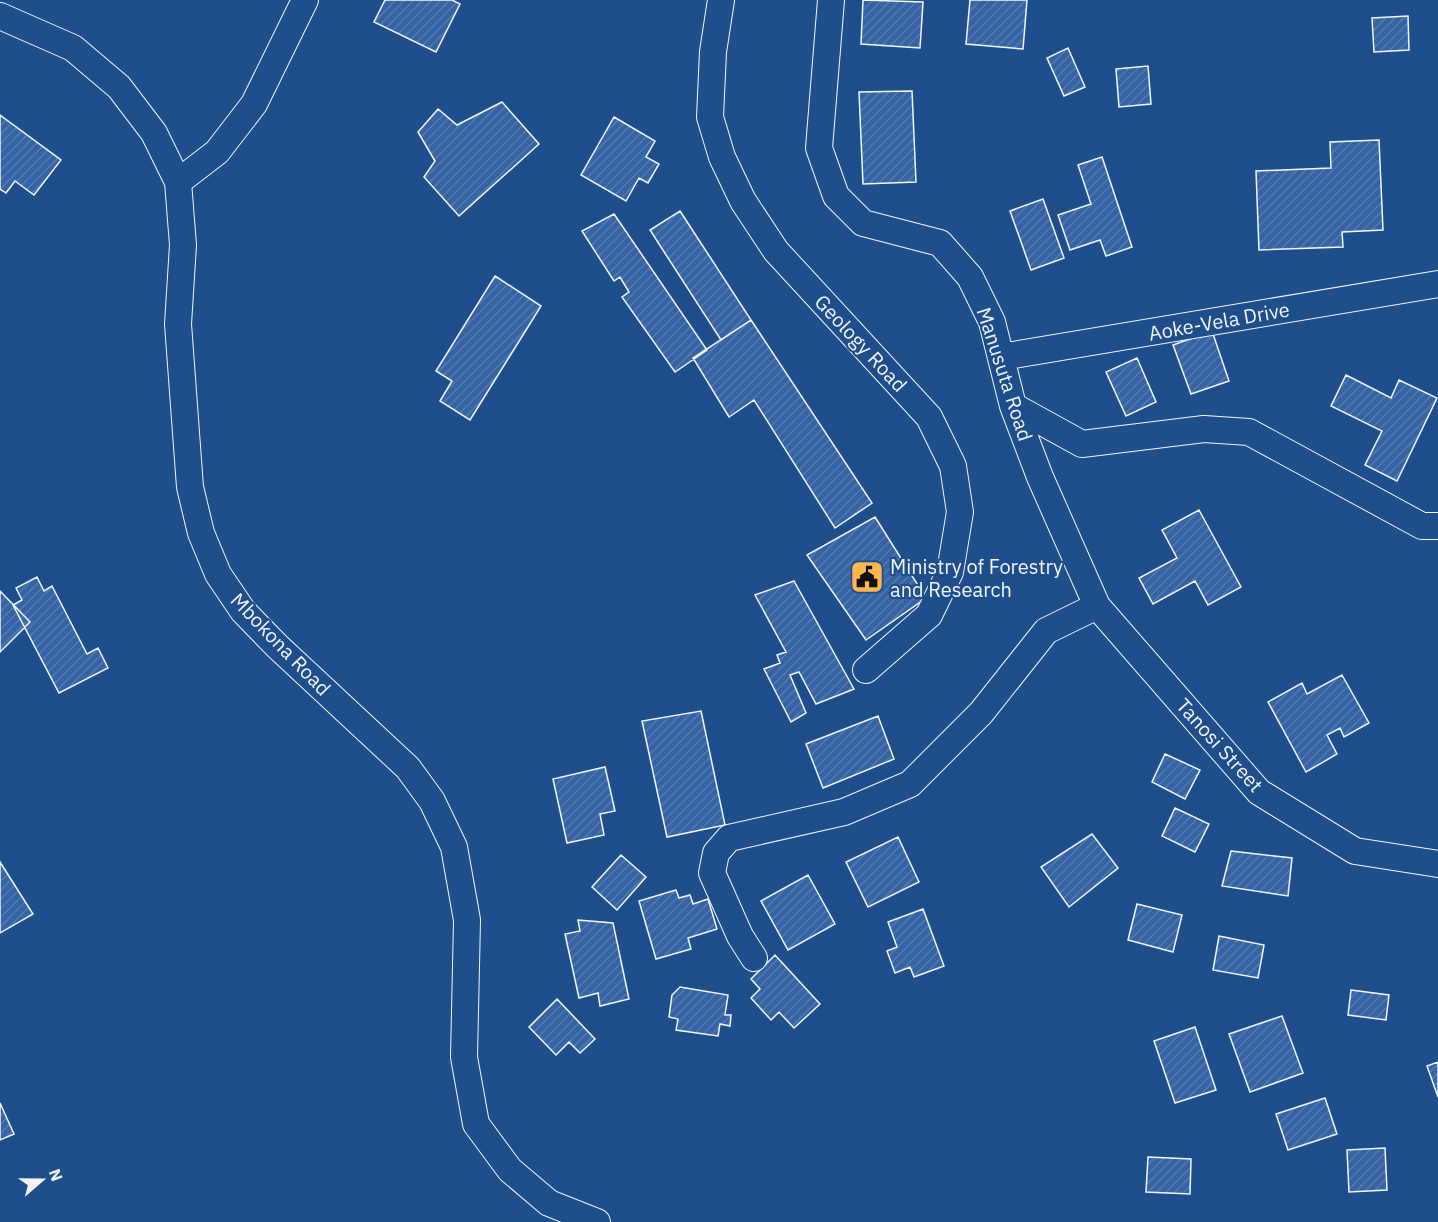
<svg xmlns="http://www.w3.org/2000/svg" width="1438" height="1222" viewBox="0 0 1438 1222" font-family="'IBM Plex Sans',sans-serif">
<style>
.building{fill:url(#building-hatch);stroke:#f2f6ff;stroke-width:1.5}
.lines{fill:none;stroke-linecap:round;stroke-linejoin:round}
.street-casing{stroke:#f2f6ff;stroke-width:28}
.street{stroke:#1f4e8c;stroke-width:26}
.labels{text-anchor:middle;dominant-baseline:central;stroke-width:4.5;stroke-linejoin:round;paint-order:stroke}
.street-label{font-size:20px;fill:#f2f6ff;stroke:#1f4e8c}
.poi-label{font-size:20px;fill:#f2f6ff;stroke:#1f4e8c;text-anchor:start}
</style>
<defs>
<pattern id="building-hatch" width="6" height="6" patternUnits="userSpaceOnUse" patternTransform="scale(1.5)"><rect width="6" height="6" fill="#3563a3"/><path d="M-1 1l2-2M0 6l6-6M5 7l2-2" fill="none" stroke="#537ab1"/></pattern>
</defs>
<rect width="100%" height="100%" fill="#1f4e8c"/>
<path class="building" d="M 385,0 L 452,0 L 460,4 L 436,52 L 374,22 Z
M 863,0 L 923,2 L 920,48 L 861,44 Z
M 970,0 L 1027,0 L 1023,49 L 966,44 Z
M 1408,16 L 1409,50 L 1374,52 L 1372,18 Z
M 1068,48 L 1085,87 L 1064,96 L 1047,58 Z
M 1148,66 L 1151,104 L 1119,107 L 1116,69 Z
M 912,91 L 916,182 L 863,184 L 859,92 Z
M 502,102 L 539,144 L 459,216 L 424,177 L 435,161 L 418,132 L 438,109 L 457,125 Z
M 0,115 L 61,160 L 34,195 L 15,181 L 6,193 L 0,189 Z
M 614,117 L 655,141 L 646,157 L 659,164 L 648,183 L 639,178 L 626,201 L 581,175 Z
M 1379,140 L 1383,230 L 1342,232 L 1343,247 L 1259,250 L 1256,171 L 1331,168 L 1330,142 Z
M 1102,157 L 1132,247 L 1106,256 L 1100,240 L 1070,250 L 1058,215 L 1091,204 L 1078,165 Z
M 1043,199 L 1064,258 L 1031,270 L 1010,211 Z
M 680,211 L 751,320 L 721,340 L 650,230 Z
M 614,214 L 707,350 L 675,372 L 622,297 L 629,292 L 620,277 L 614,281 L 582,231 Z
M 495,276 L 541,306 L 470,420 L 440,401 L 452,381 L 436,371 Z
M 751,320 L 872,503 L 835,528 L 754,400 L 729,417 L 693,358 Z
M 1212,331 L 1229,381 L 1191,394 L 1173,345 Z
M 1137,358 L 1156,402 L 1126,416 L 1106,372 Z
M 1346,375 L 1391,398 L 1399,380 L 1437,398 L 1397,481 L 1365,465 L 1382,431 L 1331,406 Z
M 1199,510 L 1241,587 L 1208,605 L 1195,581 L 1153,604 L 1139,578 L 1177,558 L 1162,530 Z
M 875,517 L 926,598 L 866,640 L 807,555 Z
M 37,577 L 44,591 L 52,586 L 87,654 L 98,648 L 108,668 L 59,693 L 13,605 L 22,600 L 16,588 Z
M 794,581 L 854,689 L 816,704 L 799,672 L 790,675 L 806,713 L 791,722 L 764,669 L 780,663 L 777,655 L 786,652 L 755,595 Z
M 0,591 L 30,622 L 0,652 Z
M 1342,675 L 1369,723 L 1344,737 L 1340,728 L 1327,735 L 1337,754 L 1306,772 L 1268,702 L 1302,683 L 1307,694 Z
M 701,711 L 725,825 L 667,837 L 642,721 Z
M 878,716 L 894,759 L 823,788 L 806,744 Z
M 1165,754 L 1200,770 L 1185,799 L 1152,782 Z
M 605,767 L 615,811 L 600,814 L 604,835 L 567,843 L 553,779 Z
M 1175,808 L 1209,824 L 1195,852 L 1162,836 Z
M 1092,834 L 1118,868 L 1069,907 L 1041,867 Z
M 898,837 L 919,882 L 868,907 L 846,862 Z
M 1231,851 L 1292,858 L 1288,896 L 1222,886 Z
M 621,855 L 646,877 L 617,910 L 592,887 Z
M 0,862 L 33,914 L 0,933 Z
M 808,875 L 835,924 L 788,950 L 761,901 Z
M 676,890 L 679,898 L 690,895 L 693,904 L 708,899 L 717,929 L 688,938 L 691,949 L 656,959 L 639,901 Z
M 1137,904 L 1182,915 L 1173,952 L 1128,940 Z
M 923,909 L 944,966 L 914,977 L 910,967 L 895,973 L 887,951 L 897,947 L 888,922 Z
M 578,920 L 613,923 L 629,999 L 600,1006 L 598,993 L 579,998 L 565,934 L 580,931 Z
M 1219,936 L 1264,945 L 1258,978 L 1213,970 Z
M 775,955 L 820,1004 L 794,1028 L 779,1012 L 771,1020 L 751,998 L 760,989 L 751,979 Z
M 680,987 L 728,995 L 725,1015 L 731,1015 L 730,1026 L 720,1024 L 718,1036 L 676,1030 L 678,1019 L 669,1017 L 672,995 Z
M 1351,990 L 1389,995 L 1386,1020 L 1348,1015 Z
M 557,999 L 595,1039 L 580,1053 L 569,1042 L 556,1055 L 529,1027 Z
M 1282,1016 L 1303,1073 L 1250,1092 L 1229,1034 Z
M 1195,1027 L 1216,1090 L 1175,1103 L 1154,1041 Z
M 1438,1062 L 1438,1097 L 1427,1066 Z
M 1325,1098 L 1337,1134 L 1288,1150 L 1276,1114 Z
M 0,1103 L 14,1134 L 0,1140 Z
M 1385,1148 L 1387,1190 L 1349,1192 L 1347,1150 Z
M 1148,1157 L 1191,1159 L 1190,1194 L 1146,1192 Z"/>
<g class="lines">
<defs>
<path id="street" d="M 721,0 L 713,52 L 710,117 L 722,157 L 743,201 L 776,251 L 929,417 L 953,466 L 960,512 L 950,572 L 929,615 L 866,670
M 831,0 L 819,148 L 836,196 L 863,223 L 940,243 L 970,277 L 992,322 L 1013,406 L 1040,477 L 1097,606 L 1259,792 L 1355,851 L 1438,864
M 0,16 L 73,48 L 119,87 L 154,133 L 178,182 L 183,245 L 178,324 L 190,487 L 201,533 L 218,574 L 243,611 L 277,646 L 408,768 L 432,801 L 454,847 L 467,920 L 464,1057 L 476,1124 L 510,1170 L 549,1203 L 597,1222
M 178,182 L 217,152 L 254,104 L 305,0
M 1001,357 L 1438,284
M 1013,406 L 1082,444 L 1204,429 L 1249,432 L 1422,526 L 1438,526
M 754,958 L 740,936 L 712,873 L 716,853 L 729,838 L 844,812 L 910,784 L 981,713 L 1046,631 L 1097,606"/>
</defs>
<use href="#street" class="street-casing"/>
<use href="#street" class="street"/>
</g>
<defs>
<symbol id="civic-square" viewBox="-11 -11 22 22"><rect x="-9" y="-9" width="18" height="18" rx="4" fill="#ffb74d" stroke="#1f4e8c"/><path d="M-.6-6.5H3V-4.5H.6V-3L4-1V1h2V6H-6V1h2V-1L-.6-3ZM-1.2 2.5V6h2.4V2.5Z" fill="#111"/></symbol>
</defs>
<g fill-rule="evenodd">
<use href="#civic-square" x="848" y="558" width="38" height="38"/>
</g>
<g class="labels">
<g class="street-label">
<text transform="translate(1219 321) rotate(-10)">Aoke-Vela Drive</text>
<text transform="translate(861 343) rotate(47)">Geology Road</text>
<text transform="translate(1005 374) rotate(72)">Manusuta Road</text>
<text transform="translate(281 644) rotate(46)">Mbokona Road</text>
<text transform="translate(1220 745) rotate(48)">Tanosi Street</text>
</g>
<g class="poi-label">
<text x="890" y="566">Ministry of Forestry<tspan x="890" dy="23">and Research</tspan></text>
</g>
</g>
<g transform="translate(42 1180) rotate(70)" stroke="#1f4e8c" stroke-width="4.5" paint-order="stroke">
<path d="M0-4.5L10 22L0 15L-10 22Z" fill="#f2f6ff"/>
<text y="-9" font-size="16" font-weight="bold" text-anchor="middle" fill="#f2f6ff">N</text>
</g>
</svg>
